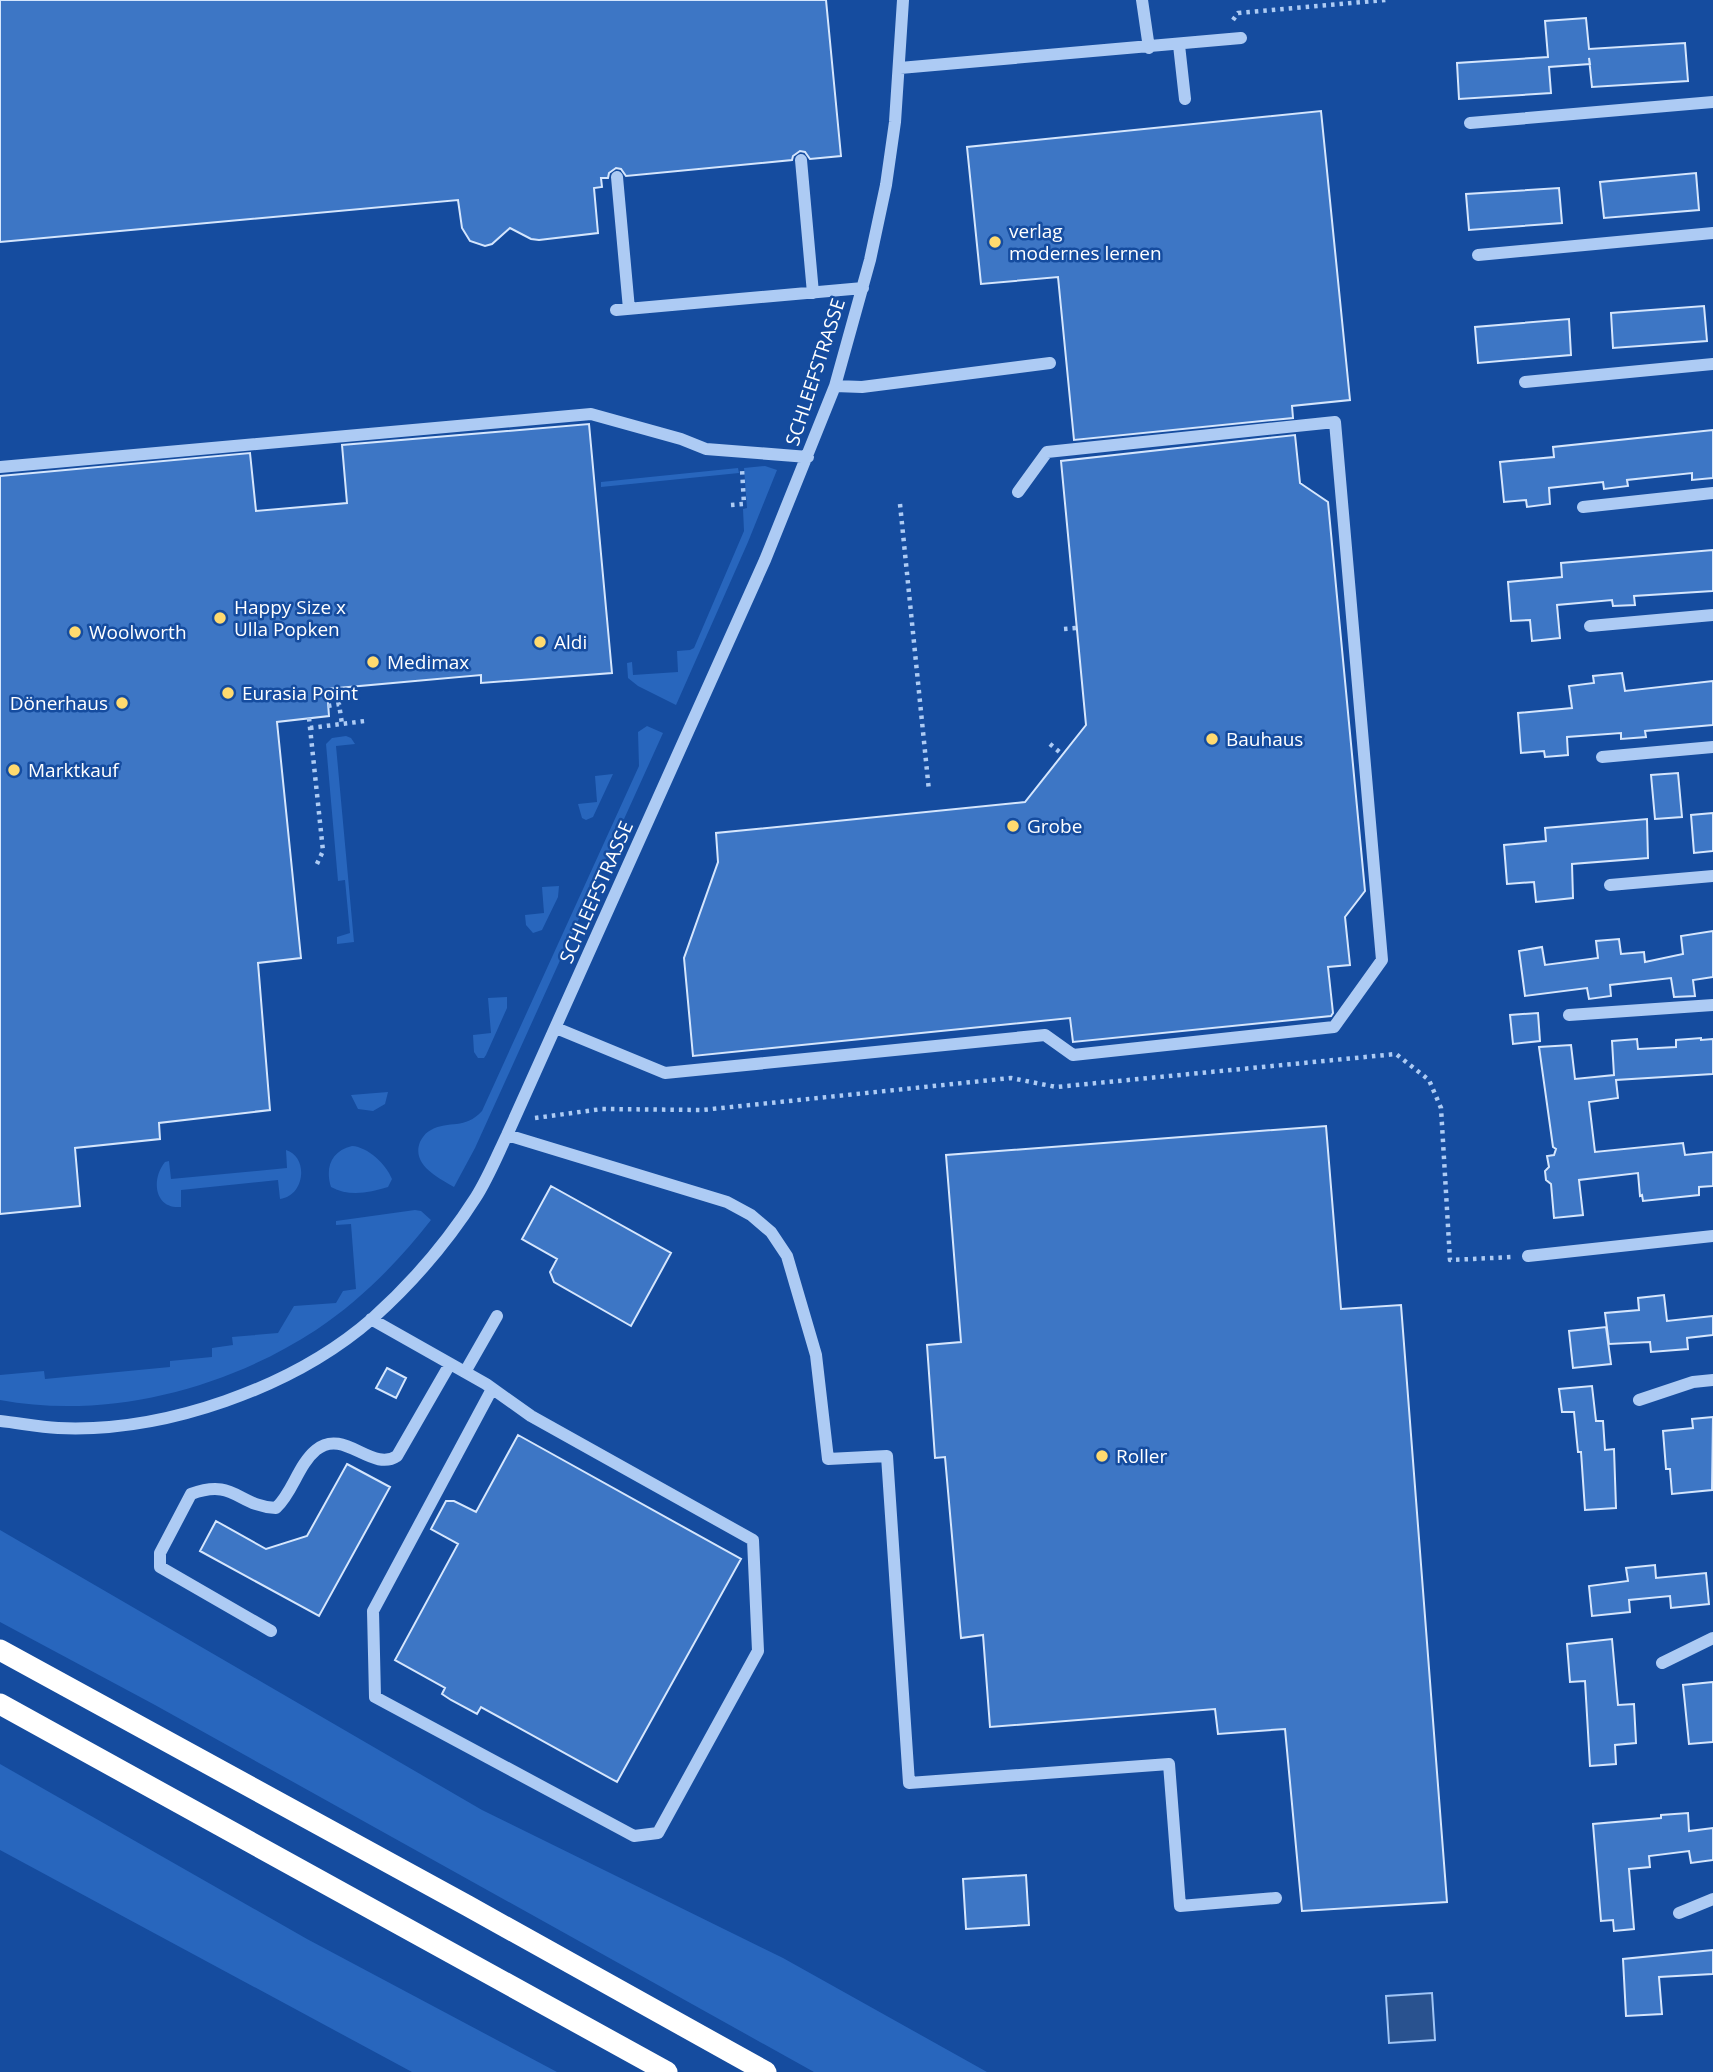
<svg xmlns="http://www.w3.org/2000/svg" width="1713" height="2072" viewBox="0 0 1713 2072" font-family="'Open Sans',sans-serif">
<style>
.green{fill:#2866bd}
.water{fill:#29528f;stroke:#9fc5f6;stroke-width:2}
.building{fill:#3d76c5;stroke:#d5e6fd;stroke-width:2}
.lines{fill:none;stroke-linecap:round;stroke-linejoin:round}
.path{stroke:#adcbf4;stroke-width:4.5;stroke-dasharray:3.5 5;stroke-linecap:butt}
.minor{stroke:#adcbf4;stroke-width:12}
.highway{stroke:#fff;stroke-width:21}
.poi-dot{fill:#ffda6f;stroke:#154c9f;stroke-width:2.5}
.labels{text-anchor:middle;dominant-baseline:central;stroke-width:5;stroke-linejoin:round;paint-order:stroke}
.poi-label{font-size:19px;fill:#fff;stroke:#154c9f;text-anchor:start}
.street-label{font-size:19px;fill:#fff;stroke:#154c9f}
</style>
<rect width="100%" height="100%" fill="#154c9f"/>
<path class="green" d="M 765,466 L 777,470 L 748,542 L 676,705 L 638,686 L 628,678 L 627,663 L 632,662 L 633,675 L 678,672 L 677,651 L 690,650 L 694,648 L 744,531 L 743,509 L 747,508 L 744,468 Z
M 738,468 L 739,473 L 601,487 L 601,482 Z
M 647,726 L 663,733 L 475,1148 L 454,1187 C 439,1178 411,1165 420,1142 C 422,1138 426,1132 431,1130 C 449,1120 465,1130 482,1111 L 639,766 L 638,732 Z
M 346,736 L 351,738 L 355,744 L 336,746 L 354,942 L 337,944 L 337,937 L 350,933 L 345,880 L 338,881 L 326,744 L 332,738 Z
M 613,774 L 593,817 L 586,820 L 582,818 L 578,804 L 597,802 L 595,776 Z
M 559,886 L 558,897 L 542,930 L 533,933 L 526,925 L 525,915 L 544,913 L 542,887 Z
M 507,997 L 507,1008 L 486,1055 L 484,1058 L 478,1058 L 474,1052 L 473,1035 L 491,1033 L 488,998 Z
M 388,1092 L 385,1104 L 373,1111 L 358,1109 L 351,1095 Z
M 352,1146 C 368,1147 386,1164 392,1179 L 388,1187 C 369,1193 349,1197 331,1187 C 325,1168 331,1151 352,1146 Z
M 286,1150 C 309,1157 305,1196 280,1199 L 278,1180 L 181,1190 L 181,1207 C 154,1209 151,1179 165,1162 L 169,1161 L 171,1179 L 287,1168 Z
M 415,1210 L 421,1211 L 431,1220 C 398,1262 361,1300 316,1330 C 226,1389 107,1420 0,1400 L 0,1375 L 44,1371 L 45,1379 L 170,1367 L 170,1361 L 212,1357 L 212,1348 L 233,1345 L 232,1337 L 278,1333 L 294,1306 L 336,1303 L 343,1291 L 356,1289 L 351,1224 L 336,1225 L 336,1221 Z
M 0,1530 L 482,1810 L 783,1958 L 987,2072 L 814,2072 L 155,1705 L 0,1622 Z
M 0,1764 L 307,1939 L 557,2072 L 412,2072 L 0,1850 Z"/>
<path class="water" d="M 1432,1993 L 1435,2040 L 1389,2043 L 1386,1996 Z"/>
<path class="building" d="M 0,0 L 826,0 L 841,156 L 810,159 L 805,152 L 800,151 L 793,156 L 792,160 L 626,176 L 621,169 L 616,168 L 609,173 L 608,178 L 601,178 L 602,187 L 594,188 L 598,233 L 539,240 L 531,239 L 510,228 L 492,244 L 485,246 L 470,241 L 462,228 L 458,200 L 0,242 Z
M 1586,18 L 1589,49 L 1685,43 L 1688,81 L 1592,87 L 1589,58 L 1590,64 L 1549,67 L 1551,93 L 1459,99 L 1457,63 L 1548,57 L 1545,21 Z
M 1321,111 L 1350,400 L 1292,406 L 1293,418 L 1074,440 L 1058,277 L 981,284 L 967,147 Z
M 1696,173 L 1699,210 L 1604,218 L 1600,182 Z
M 1559,188 L 1562,223 L 1469,230 L 1466,194 Z
M 1704,306 L 1707,341 L 1613,348 L 1611,313 Z
M 1569,319 L 1571,355 L 1478,363 L 1475,327 Z
M 589,424 L 612,673 L 481,683 L 481,675 L 327,689 L 329,716 L 277,722 L 301,958 L 258,963 L 270,1110 L 159,1123 L 160,1139 L 75,1148 L 80,1206 L 0,1214 L 0,476 L 250,453 L 256,511 L 347,503 L 342,445 Z
M 1713,430 L 1713,478 L 1692,480 L 1692,473 L 1627,480 L 1628,486 L 1604,489 L 1603,482 L 1549,488 L 1550,504 L 1527,507 L 1526,500 L 1504,502 L 1500,462 L 1554,457 L 1553,447 Z
M 1295,435 L 1300,483 L 1328,502 L 1365,891 L 1345,917 L 1350,965 L 1328,967 L 1333,1013 L 1331,1016 L 1073,1042 L 1070,1018 L 693,1056 L 684,958 L 718,862 L 716,833 L 1025,802 L 1086,725 L 1061,461 Z
M 1713,550 L 1713,591 L 1634,596 L 1635,605 L 1613,606 L 1612,600 L 1557,605 L 1560,638 L 1532,641 L 1530,620 L 1511,621 L 1508,582 L 1562,577 L 1561,563 Z
M 1622,673 L 1625,691 L 1713,681 L 1713,725 L 1645,731 L 1646,737 L 1621,739 L 1621,733 L 1567,737 L 1568,755 L 1545,757 L 1544,751 L 1521,753 L 1518,713 L 1572,708 L 1569,686 L 1594,683 L 1593,676 Z
M 1678,773 L 1682,817 L 1655,819 L 1651,775 Z
M 1713,813 L 1713,851 L 1694,853 L 1691,815 Z
M 1647,819 L 1648,858 L 1572,864 L 1573,898 L 1536,902 L 1534,882 L 1507,884 L 1504,845 L 1546,841 L 1545,828 Z
M 1713,931 L 1713,977 L 1693,980 L 1695,996 L 1674,997 L 1671,978 L 1610,985 L 1611,996 L 1589,999 L 1587,988 L 1525,996 L 1519,951 L 1542,947 L 1545,965 L 1598,958 L 1596,941 L 1619,939 L 1621,954 L 1644,952 L 1645,962 L 1683,954 L 1681,936 Z
M 1538,1013 L 1540,1041 L 1513,1044 L 1510,1015 Z
M 1701,1038 L 1701,1040 L 1713,1039 L 1713,1074 L 1616,1080 L 1618,1098 L 1589,1102 L 1595,1152 L 1683,1143 L 1685,1155 L 1713,1152 L 1713,1186 L 1699,1187 L 1699,1195 L 1643,1201 L 1642,1195 L 1640,1196 L 1638,1173 L 1579,1180 L 1583,1215 L 1554,1218 L 1551,1184 L 1546,1180 L 1545,1171 L 1549,1167 L 1547,1156 L 1554,1155 L 1556,1149 L 1553,1147 L 1539,1047 L 1571,1045 L 1575,1079 L 1614,1075 L 1612,1041 L 1637,1039 L 1638,1049 L 1676,1047 L 1676,1040 Z
M 1326,1126 L 1341,1309 L 1401,1305 L 1447,1902 L 1302,1911 L 1285,1729 L 1218,1734 L 1215,1709 L 990,1727 L 983,1635 L 961,1638 L 945,1457 L 935,1458 L 927,1345 L 961,1342 L 946,1155 Z
M 551,1186 L 671,1253 L 631,1326 L 554,1282 L 550,1272 L 557,1259 L 522,1239 Z
M 1664,1295 L 1667,1321 L 1713,1316 L 1713,1335 L 1687,1338 L 1688,1349 L 1651,1352 L 1650,1342 L 1609,1344 L 1605,1313 L 1639,1310 L 1638,1298 Z
M 1606,1327 L 1611,1364 L 1573,1368 L 1569,1331 Z
M 387,1368 L 406,1378 L 396,1398 L 376,1388 Z
M 1592,1386 L 1596,1421 L 1603,1421 L 1605,1450 L 1614,1449 L 1616,1508 L 1585,1510 L 1581,1452 L 1578,1452 L 1574,1412 L 1562,1412 L 1559,1389 Z
M 1713,1417 L 1712,1490 L 1672,1494 L 1670,1469 L 1666,1469 L 1663,1431 L 1693,1428 L 1692,1419 Z
M 518,1435 L 741,1559 L 617,1782 L 481,1707 L 477,1714 L 451,1700 L 442,1694 L 445,1688 L 395,1660 L 458,1544 L 431,1529 L 446,1501 L 454,1501 L 476,1512 Z
M 347,1464 L 390,1487 L 319,1616 L 200,1551 L 216,1521 L 266,1549 L 307,1536 Z
M 1655,1565 L 1656,1578 L 1706,1573 L 1709,1604 L 1671,1608 L 1670,1596 L 1629,1600 L 1630,1612 L 1592,1616 L 1589,1586 L 1628,1581 L 1626,1568 Z
M 1612,1639 L 1618,1705 L 1634,1704 L 1636,1743 L 1615,1745 L 1616,1764 L 1590,1766 L 1585,1681 L 1570,1682 L 1567,1644 Z
M 1713,1682 L 1713,1742 L 1689,1744 L 1683,1685 Z
M 1688,1813 L 1689,1831 L 1713,1828 L 1713,1860 L 1691,1863 L 1689,1851 L 1649,1856 L 1650,1867 L 1629,1869 L 1634,1929 L 1614,1931 L 1613,1920 L 1601,1921 L 1593,1824 L 1661,1818 L 1661,1815 Z
M 1026,1875 L 1029,1925 L 966,1929 L 963,1879 Z
M 1713,1950 L 1713,1974 L 1659,1977 L 1662,2014 L 1626,2016 L 1623,1959 Z"/>
<g class="lines">
<path class="path" d="M 1233,20 L 1238,13 L 1386,0
M 900,504 L 929,791
M 731,505 L 744,504 L 742,469
M 1064,629 L 1077,628
M 328,706 L 339,704 L 342,724
M 309,718 L 323,851 L 316,866
M 310,728 L 365,721
M 1050,744 L 1062,754
M 535,1118 L 602,1109 L 702,1110 L 1011,1078 L 1056,1087 L 1396,1054 L 1429,1080 L 1441,1108 L 1450,1260 L 1513,1257"/>
<path class="minor" d="M 1142,0 L 1149,48
M 1179,45 L 1185,99
M 900,68 L 1241,38
M 1470,123 L 1713,102
M 801,160 L 813,293
M 617,177 L 629,309
M 1478,255 L 1713,233
M 616,310 L 863,288
M 1525,382 L 1713,364
M 835,386 L 862,387 L 1050,363
M 0,467 L 591,414 L 681,439 L 706,449 L 808,457
M 1583,507 L 1713,493
M 1590,626 L 1713,615
M 1602,757 L 1713,747
M 1610,885 L 1713,876
M 1569,1015 L 1713,1005
M 556,1028 L 665,1073 L 1045,1035 L 1073,1055 L 1334,1027 L 1382,960 L 1335,422 L 1047,452 L 1018,492
M 507,1135 L 727,1202 L 751,1215 L 771,1232 L 787,1256 L 816,1355 L 828,1459 L 887,1456 L 909,1783 L 1169,1764 L 1180,1906 L 1276,1898
M 1528,1256 L 1713,1236
M 371,1319 L 486,1384 L 531,1416 L 753,1540 L 758,1651 L 658,1833 L 634,1836 L 375,1697 L 373,1611 L 492,1389
M 465,1372 L 497,1316
M 1639,1400 L 1693,1382 L 1713,1380
M 0,1421 C 19,1423 39,1427 58,1428 C 164,1433 293,1388 373,1318 C 412,1283 448,1241 476,1197 C 488,1178 497,1156 507,1135 L 765,560 L 835,386 L 870,260 L 886,185 L 895,122 L 903,0
M 271,1631 L 160,1567 L 160,1553 L 191,1494 C 235,1478 237,1506 276,1508 C 293,1492 298,1465 316,1450 C 344,1427 372,1473 397,1456 L 450,1364
M 1662,1663 L 1713,1638
M 1679,1913 L 1713,1899"/>
<path class="highway" d="M 0,1650 L 468,1906 L 766,2072
M 0,1704 L 667,2072"/>
</g>
<g class="poi-dot">
<circle cx="995" cy="242" r="7"/>
<circle cx="220" cy="618" r="7"/>
<circle cx="75" cy="632" r="7"/>
<circle cx="540" cy="642" r="7"/>
<circle cx="373" cy="662" r="7"/>
<circle cx="228" cy="693" r="7"/>
<circle cx="122" cy="703" r="7"/>
<circle cx="1212" cy="739" r="7"/>
<circle cx="14" cy="770" r="7"/>
<circle cx="1013" cy="826" r="7"/>
<circle cx="1102" cy="1456" r="7"/>
</g>
<g class="labels">
<g class="poi-label">
<text x="1009" y="231">verlag<tspan x="1009" dy="22">modernes lernen</tspan></text>
<text x="234" y="607">Happy Size x<tspan x="234" dy="22">Ulla Popken</tspan></text>
<text x="89" y="632">Woolworth</text>
<text x="554" y="642">Aldi</text>
<text x="387" y="662">Medimax</text>
<text x="242" y="693">Eurasia Point</text>
<text x="108" y="703" text-anchor="end">Dönerhaus</text>
<text x="1226" y="739">Bauhaus</text>
<text x="28" y="770">Marktkauf</text>
<text x="1027" y="826">Grobe</text>
<text x="1116" y="1456">Roller</text>
</g>
<g class="street-label">
<text transform="translate(815 372) rotate(-72)">SCHLEEFSTRASSE</text>
<text transform="translate(596 892) rotate(-66)">SCHLEEFSTRASSE</text>
</g>
</g>
</svg>
